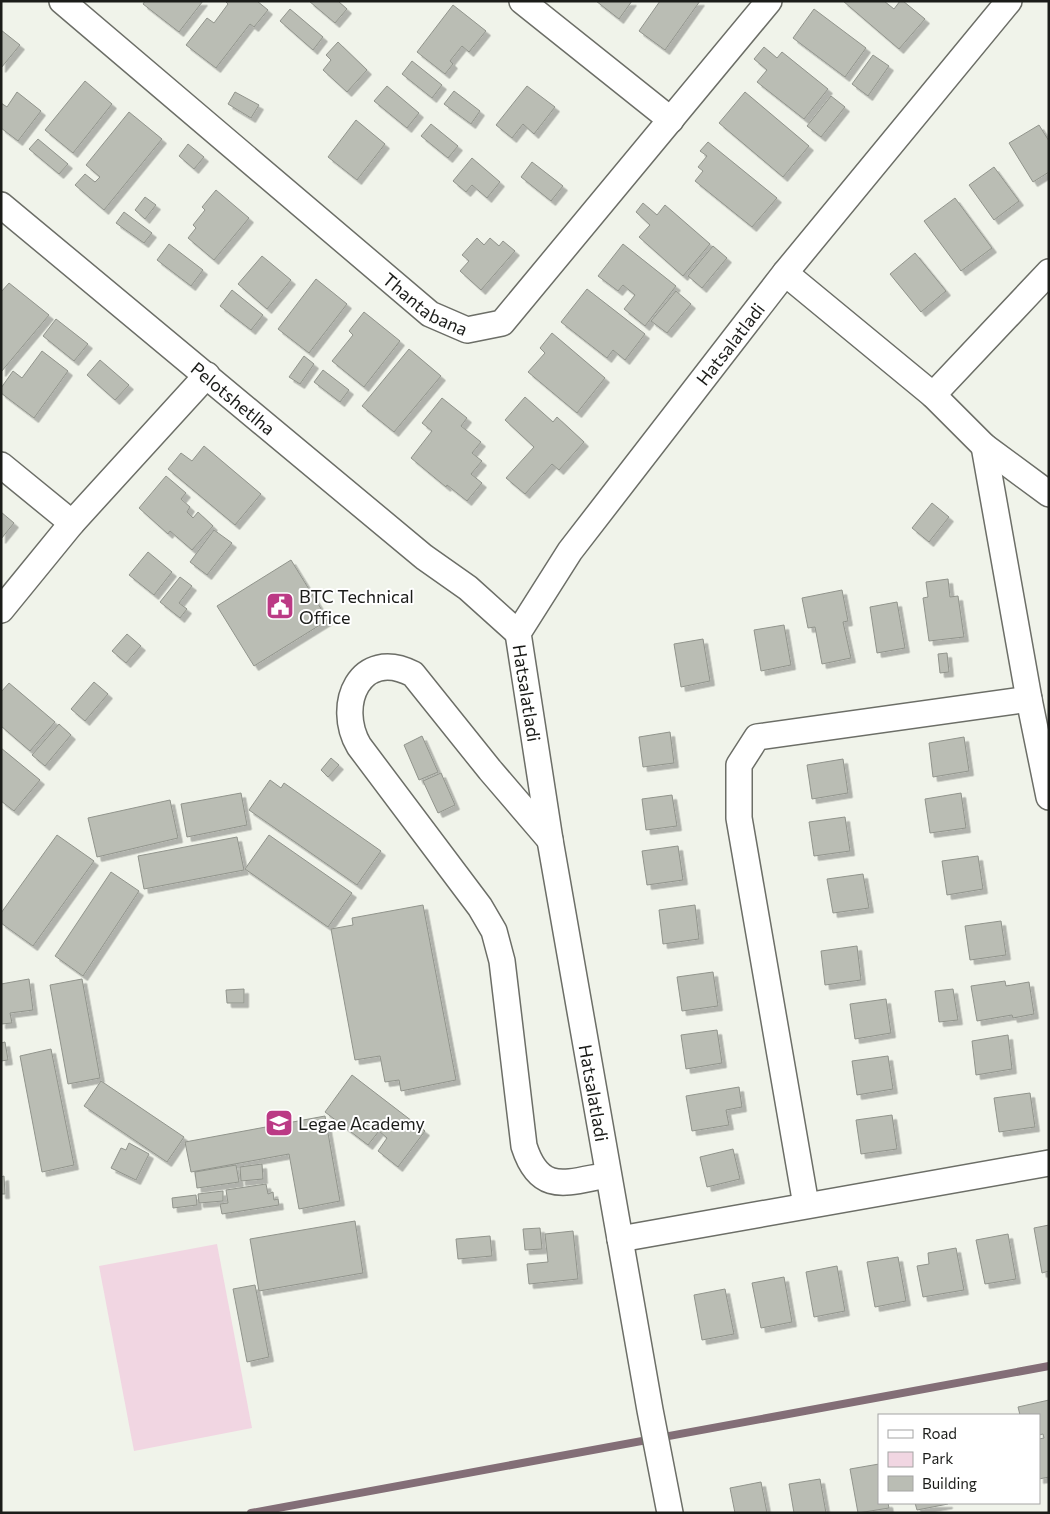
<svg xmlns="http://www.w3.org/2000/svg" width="1050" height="1514" viewBox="0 0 1050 1514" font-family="Commissioner,sans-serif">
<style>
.green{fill:#f1d6e2}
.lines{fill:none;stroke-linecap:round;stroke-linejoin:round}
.stream{stroke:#836e77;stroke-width:8}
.building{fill:#babdb4;stroke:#91948c;filter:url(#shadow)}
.minor-casing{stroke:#6c6e67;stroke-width:28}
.minor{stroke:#fff;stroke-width:25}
.labels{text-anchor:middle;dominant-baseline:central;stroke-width:4;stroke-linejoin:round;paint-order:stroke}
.street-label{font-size:18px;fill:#1b1c19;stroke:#fff}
.poi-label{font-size:18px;fill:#1b1c19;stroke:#fff;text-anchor:start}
</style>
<defs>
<filter id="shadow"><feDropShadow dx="4.5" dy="4.5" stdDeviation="0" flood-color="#0004"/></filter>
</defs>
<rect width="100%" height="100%" fill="#f0f3ea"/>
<path class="green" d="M 217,1244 L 252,1428 L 134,1451 L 99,1266 Z"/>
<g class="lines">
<path class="stream" d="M 251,1513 L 1049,1366"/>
</g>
<path class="building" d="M 145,1 L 203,1 L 179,32 L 143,4 Z
M 225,1 L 257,1 L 268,10 L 254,27 L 250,24 L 216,68 L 186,45 L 207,18 L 214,23 L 228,4 Z
M 309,1 L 338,1 L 347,9 L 335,23 Z
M 596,1 L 632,1 L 619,19 Z
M 660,1 L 700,1 L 665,50 L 639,31 Z
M 843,1 L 884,1 L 894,9 L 900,1 L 903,1 L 925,19 L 899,49 Z
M 453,5 L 486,31 L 469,52 L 462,46 L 450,61 L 453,64 L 445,74 L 417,52 Z
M 290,9 L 323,37 L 313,50 L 280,21 Z
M 814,9 L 866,48 L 845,77 L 793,38 Z
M 1,30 L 20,45 L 1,68 Z
M 338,42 L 367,70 L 347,92 L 323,70 L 331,60 L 326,55 Z
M 764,47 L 777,58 L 782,52 L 828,89 L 804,119 L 757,82 L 767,70 L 754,59 Z
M 873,55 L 889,66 L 868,96 L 852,84 Z
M 412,61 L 442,85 L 432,98 L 402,74 Z
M 85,81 L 112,104 L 73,153 L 45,130 Z
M 387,86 L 419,113 L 407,128 L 374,101 Z
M 527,86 L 555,107 L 534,134 L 523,124 L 512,138 L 496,125 Z
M 454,91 L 480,111 L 471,124 L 444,104 Z
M 17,92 L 41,111 L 18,141 L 1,128 L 1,103 L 7,107 Z
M 235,92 L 259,105 L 251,118 L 228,104 Z
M 745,92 L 809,146 L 783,177 L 719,123 Z
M 831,96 L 845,107 L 821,137 L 807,126 Z
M 129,112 L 162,139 L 104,210 L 75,185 L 85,174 L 95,182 L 100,177 L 86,165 Z
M 356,120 L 385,144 L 357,180 L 328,157 Z
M 431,124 L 458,146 L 448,158 L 421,136 Z
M 1039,125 L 1049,141 L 1049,172 L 1033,182 L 1009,143 Z
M 38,139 L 68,164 L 59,174 L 29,149 Z
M 708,142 L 777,198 L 752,227 L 695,181 L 703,171 L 698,167 L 707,156 L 700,151 Z
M 188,144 L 204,157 L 194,169 L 179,156 Z
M 472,158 L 500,182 L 487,198 L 472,185 L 466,192 L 453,181 Z
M 532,162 L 563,186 L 551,201 L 521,177 Z
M 994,167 L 1019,201 L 994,220 L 969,185 Z
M 216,190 L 249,218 L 214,260 L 188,238 L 196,228 L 193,225 L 205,210 L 202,207 Z
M 145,197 L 156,205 L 145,219 L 135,210 Z
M 955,198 L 992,248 L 961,271 L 924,221 Z
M 643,203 L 657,215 L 665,205 L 710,244 L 683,276 L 639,237 L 650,225 L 636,212 Z
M 124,212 L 152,233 L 144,243 L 116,223 Z
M 477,238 L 484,245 L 490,238 L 499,246 L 503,241 L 515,251 L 481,290 L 460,271 L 469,261 L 462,255 Z
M 169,244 L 203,270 L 191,286 L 157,260 Z
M 623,244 L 676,286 L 645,326 L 624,309 L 635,295 L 623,285 L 618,291 L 598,276 Z
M 713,246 L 727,258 L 702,288 L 688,276 Z
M 915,253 L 946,291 L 921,312 L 890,274 Z
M 262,256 L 291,280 L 267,309 L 238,284 Z
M 316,279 L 347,304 L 309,353 L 278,329 Z
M 9,283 L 49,315 L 1,372 L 1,292 Z
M 587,289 L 645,334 L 625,360 L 613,350 L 607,358 L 561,322 Z
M 232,290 L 263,315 L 251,330 L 220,306 Z
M 676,291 L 691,304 L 667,333 L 651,321 Z
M 364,312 L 400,341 L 364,387 L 332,361 L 353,335 L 349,331 Z
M 56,319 L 88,344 L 74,361 L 43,336 Z
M 552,333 L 605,378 L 577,413 L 528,372 L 545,353 L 540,348 Z
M 409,349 L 441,376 L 394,432 L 362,406 Z
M 42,351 L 68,371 L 34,418 L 1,393 L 1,388 L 13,371 L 22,378 Z
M 304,356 L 314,364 L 300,384 L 289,377 Z
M 100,360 L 129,385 L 115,400 L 87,375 Z
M 323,370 L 349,390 L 340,402 L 314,382 Z
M 525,397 L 553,422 L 557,417 L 584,442 L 559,470 L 552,464 L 525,494 L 506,478 L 534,447 L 505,420 Z
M 442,398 L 467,418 L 461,426 L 481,442 L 472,453 L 482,461 L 471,474 L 482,483 L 467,501 L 447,485 L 446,487 L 411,458 L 432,431 L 422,423 Z
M 204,446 L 261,494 L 235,525 L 168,469 L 181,453 L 192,461 Z
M 166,476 L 186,493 L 181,499 L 190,507 L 187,512 L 193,518 L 198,512 L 213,526 L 192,550 L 170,531 L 168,534 L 139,508 Z
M 932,503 L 949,517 L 929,542 L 912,528 Z
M 1,512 L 14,523 L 1,539 Z
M 214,530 L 232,543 L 207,575 L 190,562 Z
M 148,552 L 172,572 L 154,595 L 129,575 Z
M 291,560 L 328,620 L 254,666 L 217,606 Z
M 180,577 L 192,586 L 179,603 L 187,609 L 180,618 L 160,602 Z
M 948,579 L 950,597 L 958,596 L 964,637 L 929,641 L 923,598 L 928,597 L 926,582 Z
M 842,590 L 848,621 L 843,622 L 851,658 L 822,664 L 815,627 L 808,628 L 802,598 Z
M 897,602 L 905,648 L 877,653 L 870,607 Z
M 784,625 L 791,665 L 761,671 L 754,630 Z
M 127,634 L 141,646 L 126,663 L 112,651 Z
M 703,639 L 710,681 L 681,687 L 674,644 Z
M 947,653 L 949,672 L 940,673 L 938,654 Z
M 94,682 L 108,694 L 85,721 L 71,709 Z
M 9,683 L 55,722 L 30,751 L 1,726 L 1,692 Z
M 59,724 L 71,735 L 45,766 L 32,755 Z
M 670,732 L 674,763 L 643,767 L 639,737 Z
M 422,736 L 438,772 L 419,780 L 404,745 Z
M 964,737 L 969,771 L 933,777 L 929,743 Z
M 1,748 L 40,780 L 14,811 L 1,801 Z
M 331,758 L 339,765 L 328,777 L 321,770 Z
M 843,759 L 848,793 L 812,799 L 807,765 Z
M 441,773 L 455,805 L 438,813 L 423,781 Z
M 270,780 L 281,788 L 284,783 L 381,851 L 357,885 L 249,810 Z
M 241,793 L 247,825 L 187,837 L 181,804 Z
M 961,793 L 966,828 L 930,833 L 925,799 Z
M 672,795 L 677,826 L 646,830 L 642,799 Z
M 170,800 L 178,838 L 97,857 L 88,818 Z
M 845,817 L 850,851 L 814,856 L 809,822 Z
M 57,835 L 94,861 L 33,946 L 1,923 L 1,913 Z
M 269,835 L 352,893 L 328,927 L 245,869 Z
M 237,837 L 244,870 L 144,889 L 138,856 Z
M 678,846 L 683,880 L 647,885 L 642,851 Z
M 978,856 L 983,889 L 947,895 L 942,861 Z
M 111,872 L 139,891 L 83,976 L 55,956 Z
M 863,874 L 869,908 L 833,913 L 827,879 Z
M 423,905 L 456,1080 L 401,1091 L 399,1080 L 385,1082 L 380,1056 L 355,1060 L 331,929 L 353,925 L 352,918 Z
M 695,905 L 699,939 L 663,944 L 659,910 Z
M 1001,921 L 1006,955 L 970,960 L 965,926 Z
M 857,946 L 861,980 L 825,985 L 821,951 Z
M 713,972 L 718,1006 L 682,1011 L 677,977 Z
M 29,979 L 33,1010 L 10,1013 L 12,1023 L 1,1024 L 1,984 Z
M 82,979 L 100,1078 L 68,1084 L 50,985 Z
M 1005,981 L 1006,986 L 1029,982 L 1034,1014 L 1013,1018 L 1012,1015 L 977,1021 L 971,986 Z
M 244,989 L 244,1003 L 227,1003 L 226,990 Z
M 953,989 L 958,1020 L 939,1022 L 935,991 Z
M 886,999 L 891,1033 L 855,1039 L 850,1004 Z
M 717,1030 L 722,1063 L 686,1069 L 681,1035 Z
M 1008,1035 L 1012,1069 L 976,1075 L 972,1041 Z
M 5,1042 L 8,1060 L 1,1061 L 1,1043 Z
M 51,1049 L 74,1165 L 42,1172 L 20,1056 Z
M 888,1056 L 893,1089 L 857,1095 L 852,1061 Z
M 352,1075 L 425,1131 L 398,1167 L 378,1151 L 387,1138 L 379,1131 L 368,1145 L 325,1112 Z
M 101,1081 L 184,1137 L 167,1162 L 84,1106 Z
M 739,1087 L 742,1107 L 726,1110 L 729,1125 L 692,1131 L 686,1096 Z
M 1030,1093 L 1035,1127 L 999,1132 L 994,1098 Z
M 892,1115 L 897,1149 L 861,1154 L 856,1120 Z
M 325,1116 L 340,1201 L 299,1209 L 289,1154 L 191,1172 L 185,1142 Z
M 129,1143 L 149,1154 L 136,1180 L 111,1168 L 121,1148 L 126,1150 Z
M 733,1149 L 740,1179 L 707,1187 L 700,1157 Z
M 262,1164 L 263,1179 L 241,1181 L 240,1167 Z
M 236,1165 L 239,1182 L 197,1188 L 195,1172 Z
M 4,1176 L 5,1194 L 1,1194 L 1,1177 Z
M 266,1184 L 268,1194 L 273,1192 L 274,1200 L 278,1199 L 279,1205 L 222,1214 L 220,1204 L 228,1203 L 226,1190 Z
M 223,1191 L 223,1201 L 199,1203 L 198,1194 Z
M 196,1195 L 197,1205 L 173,1208 L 172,1198 Z
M 355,1221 L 363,1273 L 259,1291 L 250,1239 Z
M 1049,1225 L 1049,1271 L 1042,1273 L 1034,1228 Z
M 540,1228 L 542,1249 L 525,1250 L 523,1229 Z
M 573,1231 L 578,1279 L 529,1284 L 527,1264 L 548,1262 L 545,1234 Z
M 1008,1234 L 1016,1279 L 985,1284 L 976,1240 Z
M 490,1236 L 492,1256 L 458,1259 L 456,1239 Z
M 956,1248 L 964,1290 L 923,1297 L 917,1266 L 929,1264 L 928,1253 Z
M 898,1257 L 906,1301 L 875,1307 L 867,1262 Z
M 837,1266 L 845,1311 L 814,1317 L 806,1272 Z
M 784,1277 L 792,1322 L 761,1328 L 752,1283 Z
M 255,1285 L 269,1357 L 247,1362 L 233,1289 Z
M 725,1289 L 734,1334 L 702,1340 L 694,1295 Z
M 1049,1400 L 1049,1477 L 1039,1479 L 1039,1439 L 1044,1438 L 1043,1434 L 1039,1435 L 1039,1415 L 1020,1415 L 1018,1407 Z
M 879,1464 L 879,1503 L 888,1503 L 889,1508 L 858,1513 L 850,1469 Z
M 820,1479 L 826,1513 L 794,1513 L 789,1484 Z
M 761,1482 L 767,1513 L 735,1513 L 730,1488 Z
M 915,1503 L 948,1503 L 948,1504 L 917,1510 Z"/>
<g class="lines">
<defs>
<g id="minor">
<path id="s1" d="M 62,1 L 430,314 L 467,330 L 502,323 L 769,1"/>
<path d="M 522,1 L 671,120"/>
<path id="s2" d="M 1,205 L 424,557 L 468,588 L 518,633"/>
<path d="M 785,273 L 933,395 L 984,446 L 1049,494"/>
<path d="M 933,395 L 1049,272"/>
<path d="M 984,446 L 1029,699 L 1049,797"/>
<path d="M 1,465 L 72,523"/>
<path d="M 1,610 L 72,523 L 207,375"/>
<path d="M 550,840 L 490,770 L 413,674 C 360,647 335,705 359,746 L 480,907 L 494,931 L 502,961 L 524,1146 C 540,1196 567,1182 608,1175"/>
<path d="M 806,1205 L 739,818 L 739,765 L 757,737 L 1029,699"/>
<path d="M 620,1239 L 1049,1163"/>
<path id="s3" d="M 670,1513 L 650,1410 L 550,840 L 518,633 L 570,551 L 785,273 L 1009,1"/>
</g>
</defs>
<use href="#minor" class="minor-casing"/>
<use href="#minor" class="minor"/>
</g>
<defs>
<symbol id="civic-square" viewBox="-11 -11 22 22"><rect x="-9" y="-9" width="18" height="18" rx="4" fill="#bb3a85" stroke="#fff"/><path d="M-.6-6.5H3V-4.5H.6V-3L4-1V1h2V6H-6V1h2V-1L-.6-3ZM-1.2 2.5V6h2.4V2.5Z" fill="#fff"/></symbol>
<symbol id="school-square" viewBox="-11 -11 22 22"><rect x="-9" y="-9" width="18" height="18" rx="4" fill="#bb3a85" stroke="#fff"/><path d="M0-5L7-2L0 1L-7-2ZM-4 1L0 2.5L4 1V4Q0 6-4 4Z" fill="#fff"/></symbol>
</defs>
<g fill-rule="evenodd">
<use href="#civic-square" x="264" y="590" width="32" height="32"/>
<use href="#school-square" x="263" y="1107" width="32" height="32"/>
</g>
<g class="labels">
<g class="street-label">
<text stroke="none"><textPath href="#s1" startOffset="474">Thantabana</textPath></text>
<text stroke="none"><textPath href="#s3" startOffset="1252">Hatsalatladi</textPath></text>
<text stroke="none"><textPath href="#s2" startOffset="302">Pelotshetlha</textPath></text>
<text transform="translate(527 693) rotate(81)">Hatsalatladi</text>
<text transform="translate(594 1093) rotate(80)">Hatsalatladi</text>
</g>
<g class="poi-label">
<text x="299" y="596">BTC Technical<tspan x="299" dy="21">Office</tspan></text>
<text x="298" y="1123">Legae Academy</text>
</g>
</g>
<rect width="1050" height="1514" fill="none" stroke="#1b1c19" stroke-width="5"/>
<rect x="878" y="1414" width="162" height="90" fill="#ffffff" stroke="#a4a4a3"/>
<rect x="888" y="1430" width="25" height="8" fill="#ffffff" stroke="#a4a4a3"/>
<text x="922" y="1439" font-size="15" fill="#1b1c19">Road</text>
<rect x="888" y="1452" width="25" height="15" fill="#f1d6e2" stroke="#a4a4a3"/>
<text x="922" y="1464" font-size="15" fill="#1b1c19">Park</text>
<rect x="888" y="1476" width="25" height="15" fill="#babdb4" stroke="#a4a4a3"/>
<text x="922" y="1489" font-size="15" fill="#1b1c19">Building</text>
</svg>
